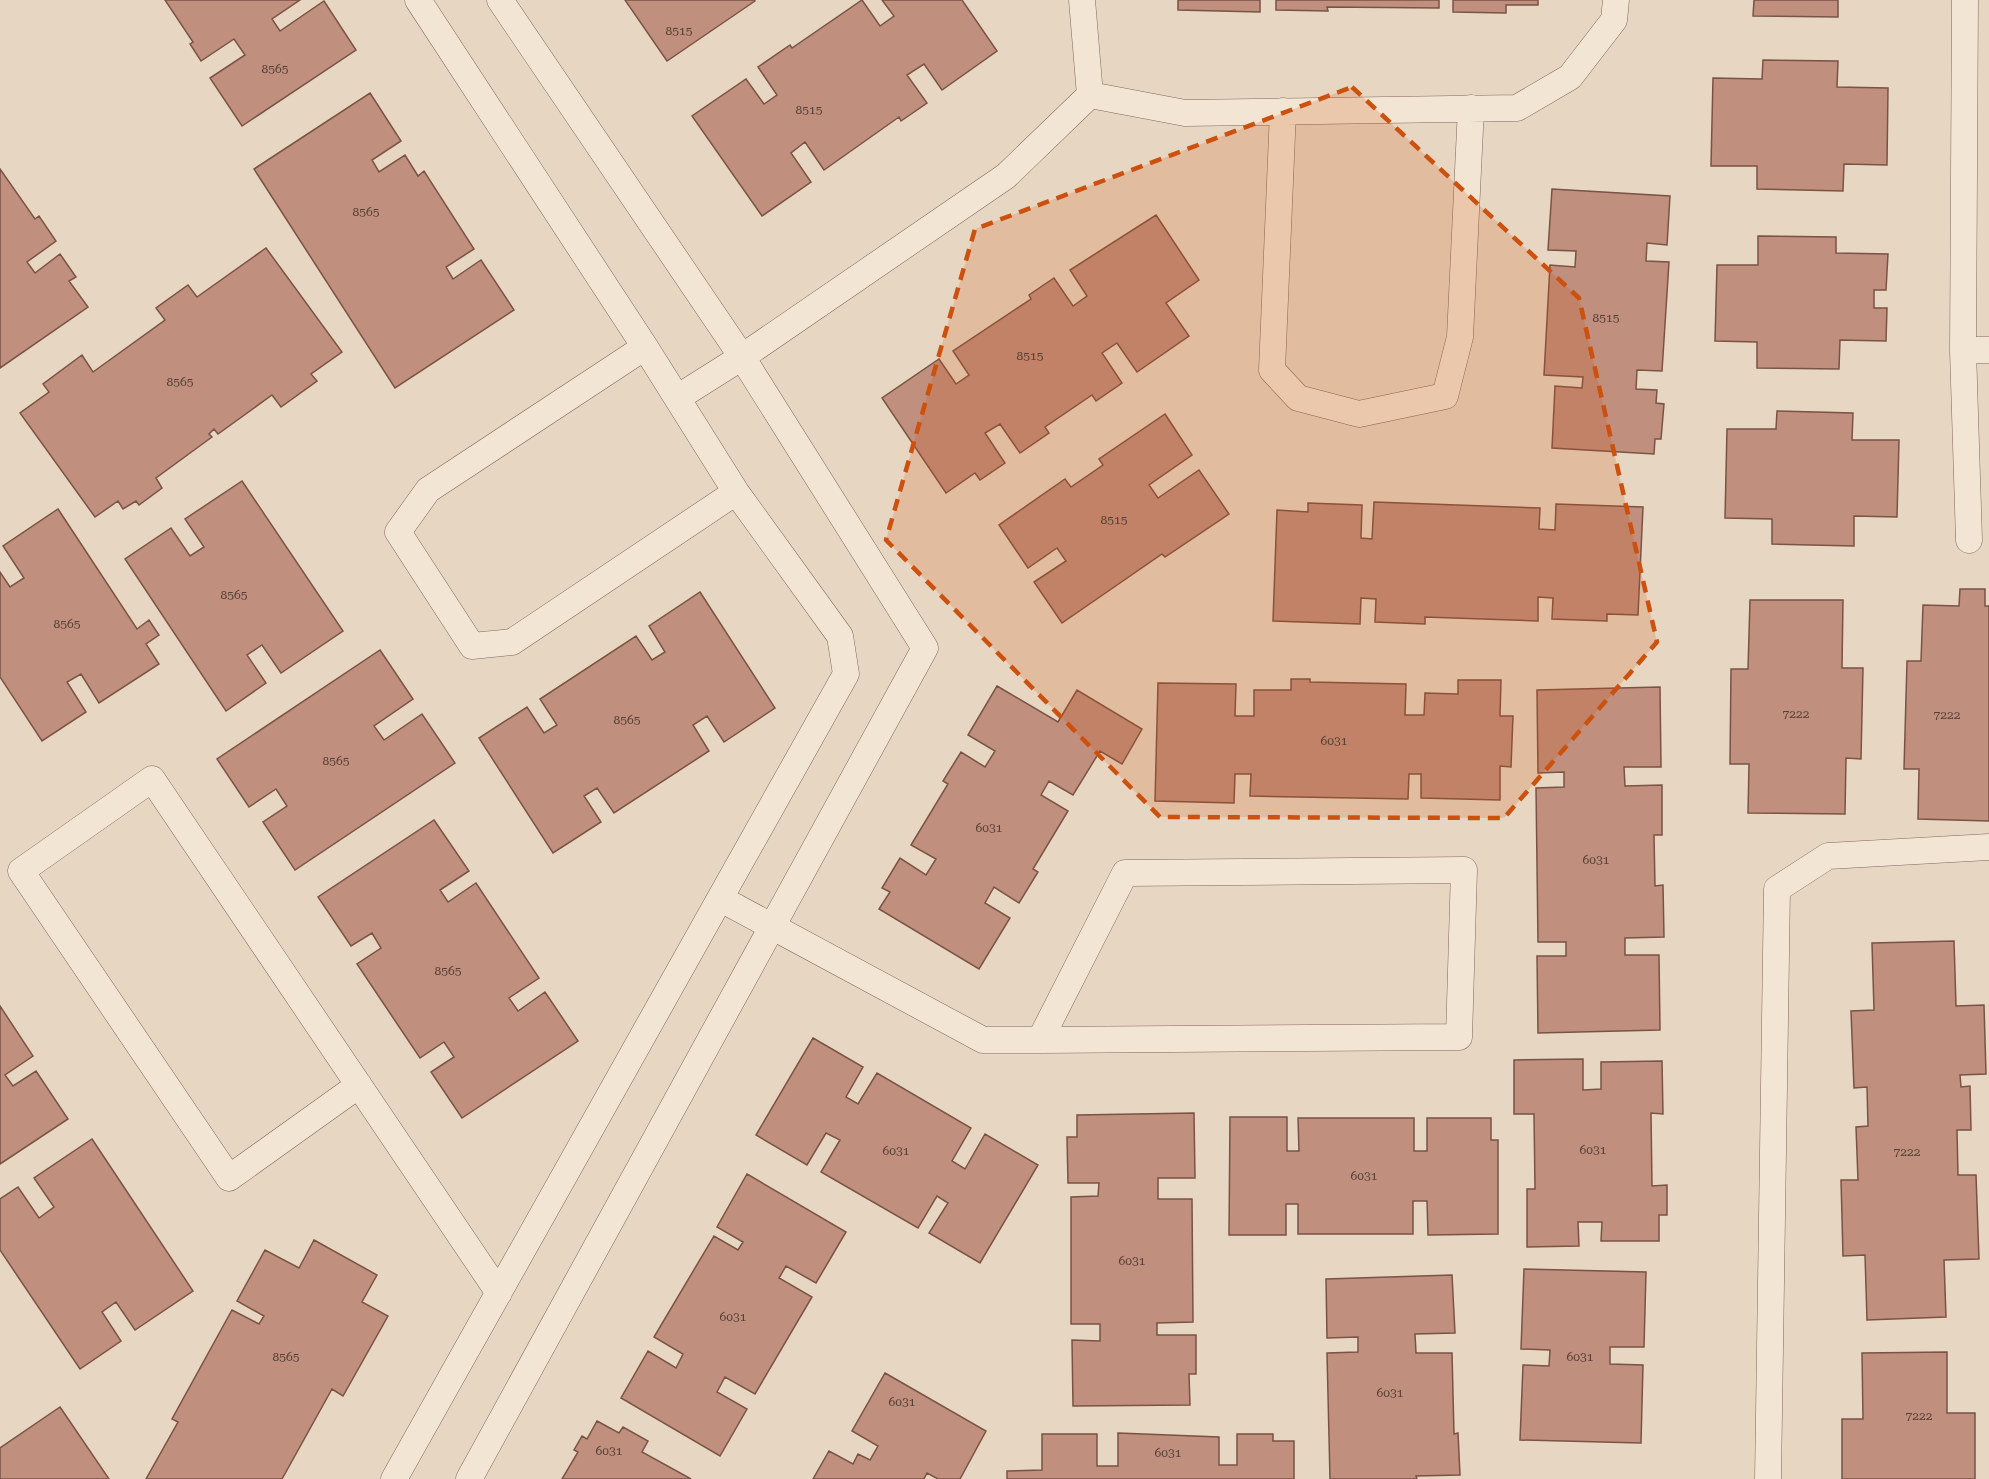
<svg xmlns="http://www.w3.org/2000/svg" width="1989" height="1479" viewBox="0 0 1989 1479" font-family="'Roboto Serif',serif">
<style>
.building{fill:#c08f7d;stroke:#7a5345;stroke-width:1.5}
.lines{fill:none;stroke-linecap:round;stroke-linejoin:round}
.lane-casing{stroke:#7e695b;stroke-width:27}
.lane{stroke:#f3e5d4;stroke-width:26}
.marked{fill:#cc510f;fill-opacity:0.2;stroke:#cc510f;stroke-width:4.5;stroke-dasharray:12 8;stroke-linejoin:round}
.labels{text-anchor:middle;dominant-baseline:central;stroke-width:4.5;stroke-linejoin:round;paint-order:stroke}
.number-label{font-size:12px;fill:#543f36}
</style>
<rect width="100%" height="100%" fill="#e7d7c2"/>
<path class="building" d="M 165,0 L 300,0 L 272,19 L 280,31 L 324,1 L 356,50 L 242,126 L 210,78 L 245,55 L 234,39 L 201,61 L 190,44 L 193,42 Z
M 625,0 L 754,0 L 755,1 L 667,61 Z
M 862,0 L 880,26 L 894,16 L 882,0 L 962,0 L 997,51 L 942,90 L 924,64 L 907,75 L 927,103 L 901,121 L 899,117 L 824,170 L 805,142 L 791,153 L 811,182 L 762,216 L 692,116 L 746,79 L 764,104 L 777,95 L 758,67 L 790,45 L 792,48 Z
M 1178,0 L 1260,0 L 1260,12 L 1178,10 Z
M 1276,0 L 1439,0 L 1439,8 L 1327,7 L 1328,11 L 1276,10 Z
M 1453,0 L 1538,0 L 1538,5 L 1506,5 L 1506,13 L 1453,12 Z
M 1754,0 L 1838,0 L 1838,17 L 1753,16 Z
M 1763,60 L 1838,61 L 1837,87 L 1888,88 L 1887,165 L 1844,164 L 1843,191 L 1757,189 L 1757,166 L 1711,166 L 1713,78 L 1762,79 Z
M 370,93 L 401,141 L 372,160 L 379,172 L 405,155 L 418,176 L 424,171 L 474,249 L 446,267 L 453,279 L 481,260 L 514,310 L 395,388 L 254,169 Z
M 0,169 L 35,219 L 39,216 L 56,241 L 27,262 L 35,273 L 60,254 L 76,277 L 69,281 L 88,307 L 0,368 Z
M 1552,189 L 1670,196 L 1667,245 L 1647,243 L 1646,261 L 1669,262 L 1662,371 L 1637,370 L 1636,389 L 1657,390 L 1656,403 L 1664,404 L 1661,439 L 1655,439 L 1654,454 L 1552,448 L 1555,386 L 1582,388 L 1583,377 L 1544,375 L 1550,265 L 1575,267 L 1576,251 L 1548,250 Z
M 1156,215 L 1199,280 L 1166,303 L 1189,336 L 1137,372 L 1117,343 L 1102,353 L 1122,383 L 1096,401 L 1092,395 L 1045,427 L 1049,433 L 1020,453 L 1000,424 L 985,433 L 1005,463 L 980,480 L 975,473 L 946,493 L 882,398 L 939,359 L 956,384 L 969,375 L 953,351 L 1031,299 L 1029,295 L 1054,278 L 1073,306 L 1087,296 L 1070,270 Z
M 1758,236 L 1836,237 L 1836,253 L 1888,254 L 1886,290 L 1874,290 L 1874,308 L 1887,308 L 1886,341 L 1840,340 L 1839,369 L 1757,368 L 1757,342 L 1715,341 L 1717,265 L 1758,265 Z
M 266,248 L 342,352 L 311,374 L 317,381 L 281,407 L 272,395 L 218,434 L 214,429 L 209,434 L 212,437 L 156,478 L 162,488 L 139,505 L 136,501 L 123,509 L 118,501 L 95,517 L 20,413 L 49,392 L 43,384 L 82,355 L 93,372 L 165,320 L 156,308 L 188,285 L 197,297 Z
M 1777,411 L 1853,413 L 1852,440 L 1899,440 L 1897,517 L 1854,516 L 1854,546 L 1772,544 L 1772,519 L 1725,518 L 1727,429 L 1776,429 Z
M 1165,414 L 1192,455 L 1149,485 L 1158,498 L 1199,470 L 1229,514 L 1165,557 L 1162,554 L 1062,623 L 1034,582 L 1066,561 L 1057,548 L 1028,568 L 999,525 L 1065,479 L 1071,487 L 1103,465 L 1099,459 Z
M 242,481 L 343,631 L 281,673 L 262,645 L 247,655 L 266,683 L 226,711 L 125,559 L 171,528 L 190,556 L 204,547 L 185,519 Z
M 1374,502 L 1540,508 L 1539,529 L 1555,530 L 1556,504 L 1643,507 L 1638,615 L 1607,614 L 1607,621 L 1552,619 L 1553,598 L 1538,597 L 1538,621 L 1425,617 L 1425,624 L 1375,622 L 1376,599 L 1361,598 L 1360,624 L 1273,621 L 1277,510 L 1308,512 L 1308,503 L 1362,505 L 1361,538 L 1372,539 Z
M 58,509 L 137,629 L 149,620 L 159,635 L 146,644 L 159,664 L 99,703 L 81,674 L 67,682 L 86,712 L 42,741 L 0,677 L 0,572 L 10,587 L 24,578 L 3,546 Z
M 1960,589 L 1985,589 L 1985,606 L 1989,606 L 1989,821 L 1918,819 L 1919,769 L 1904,769 L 1907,661 L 1921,661 L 1923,605 L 1959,606 Z
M 700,592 L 775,708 L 724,742 L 707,716 L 693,725 L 709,751 L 614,813 L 597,788 L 584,796 L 601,822 L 553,853 L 479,738 L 527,707 L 544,733 L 557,725 L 540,699 L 636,636 L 652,660 L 665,652 L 649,626 Z
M 1750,600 L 1843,600 L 1842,668 L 1863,668 L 1861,759 L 1846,758 L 1845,814 L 1748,813 L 1749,764 L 1730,764 L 1731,669 L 1748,669 Z
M 380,650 L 413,699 L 374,726 L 384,740 L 422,714 L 455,763 L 295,870 L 263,822 L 287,806 L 276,789 L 249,807 L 217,759 Z
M 1291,679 L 1310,679 L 1310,682 L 1406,684 L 1405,715 L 1424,715 L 1425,693 L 1458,694 L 1458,680 L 1501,680 L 1500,716 L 1513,716 L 1511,767 L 1500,766 L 1500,800 L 1421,798 L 1421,774 L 1409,774 L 1408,799 L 1250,796 L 1251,774 L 1235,774 L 1234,803 L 1155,801 L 1158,683 L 1236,684 L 1235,716 L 1254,716 L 1254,690 L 1291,690 Z
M 997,686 L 1058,722 L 1077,690 L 1142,729 L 1122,764 L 1100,751 L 1073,795 L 1049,781 L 1041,795 L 1068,811 L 1033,869 L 1038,872 L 1019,903 L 994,887 L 985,903 L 1010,918 L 979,969 L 879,909 L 890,892 L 882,888 L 900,858 L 926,875 L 936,859 L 911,845 L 948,784 L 943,781 L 961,752 L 985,767 L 995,751 L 968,735 Z
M 1660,687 L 1661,767 L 1624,767 L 1625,786 L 1662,785 L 1662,835 L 1654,835 L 1655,886 L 1663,885 L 1664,937 L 1625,938 L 1625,955 L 1659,955 L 1660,1030 L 1538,1033 L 1537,956 L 1566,956 L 1566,942 L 1538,942 L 1536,788 L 1564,787 L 1564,772 L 1538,773 L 1537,690 Z
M 434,820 L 469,871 L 440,890 L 448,902 L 476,883 L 539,978 L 509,998 L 518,1011 L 545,992 L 578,1041 L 462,1118 L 431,1072 L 454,1057 L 444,1042 L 420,1058 L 357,964 L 381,948 L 372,933 L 351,946 L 318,897 Z
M 1954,941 L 1956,1006 L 1984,1005 L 1986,1074 L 1960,1075 L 1961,1087 L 1970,1086 L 1971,1130 L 1957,1130 L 1958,1175 L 1976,1175 L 1979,1259 L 1944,1260 L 1946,1317 L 1867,1320 L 1865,1255 L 1843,1256 L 1841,1180 L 1858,1180 L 1856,1127 L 1868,1126 L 1867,1087 L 1854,1088 L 1851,1011 L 1874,1010 L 1872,943 Z
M 0,1006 L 33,1056 L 5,1075 L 13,1086 L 36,1071 L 68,1119 L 0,1164 Z
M 813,1038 L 863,1067 L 846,1097 L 858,1104 L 877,1073 L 971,1128 L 952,1161 L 965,1169 L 985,1134 L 1038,1165 L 980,1263 L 929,1233 L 948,1203 L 937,1196 L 918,1228 L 821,1172 L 840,1140 L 826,1133 L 807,1165 L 756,1135 Z
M 1583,1059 L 1583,1090 L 1601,1089 L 1601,1062 L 1662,1061 L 1663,1114 L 1651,1113 L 1652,1186 L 1667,1185 L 1667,1215 L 1659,1215 L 1659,1241 L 1601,1241 L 1602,1222 L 1578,1222 L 1579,1246 L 1527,1247 L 1527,1189 L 1535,1189 L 1534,1114 L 1514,1114 L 1514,1060 Z
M 1194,1113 L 1195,1178 L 1158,1178 L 1158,1199 L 1192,1199 L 1193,1322 L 1157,1323 L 1157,1335 L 1196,1335 L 1196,1374 L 1189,1374 L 1190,1405 L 1073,1406 L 1072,1340 L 1100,1341 L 1100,1324 L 1071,1324 L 1071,1197 L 1098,1196 L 1099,1183 L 1068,1183 L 1067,1137 L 1077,1137 L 1077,1115 Z
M 1230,1117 L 1287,1117 L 1287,1151 L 1299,1151 L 1298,1118 L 1414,1118 L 1414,1151 L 1427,1151 L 1427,1118 L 1491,1118 L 1491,1140 L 1498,1140 L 1498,1234 L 1428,1235 L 1427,1201 L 1413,1201 L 1413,1234 L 1298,1234 L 1298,1204 L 1286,1204 L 1286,1235 L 1229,1235 Z
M 92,1139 L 193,1291 L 135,1330 L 116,1302 L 102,1312 L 121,1341 L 80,1369 L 0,1250 L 0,1199 L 18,1187 L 39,1218 L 54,1207 L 34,1178 Z
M 747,1174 L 846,1232 L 816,1283 L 786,1266 L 779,1278 L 812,1297 L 755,1394 L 725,1377 L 717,1392 L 747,1409 L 720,1456 L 621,1398 L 648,1351 L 676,1368 L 683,1354 L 654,1337 L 714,1236 L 738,1250 L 743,1242 L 717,1227 Z
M 314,1240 L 377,1275 L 362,1302 L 388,1316 L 343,1396 L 332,1389 L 282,1479 L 146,1479 L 178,1422 L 172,1419 L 232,1310 L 259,1324 L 264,1316 L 237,1301 L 265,1250 L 299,1268 Z
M 1524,1269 L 1646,1272 L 1644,1347 L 1610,1347 L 1610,1364 L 1643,1365 L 1641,1443 L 1520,1440 L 1523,1365 L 1549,1366 L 1550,1350 L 1521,1349 Z
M 1452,1275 L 1455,1333 L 1415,1334 L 1416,1353 L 1452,1353 L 1454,1434 L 1458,1433 L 1460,1475 L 1416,1476 L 1417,1479 L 1330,1479 L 1327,1353 L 1358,1352 L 1358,1337 L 1327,1338 L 1326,1279 Z
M 1947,1352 L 1947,1413 L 1975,1413 L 1975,1479 L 1842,1479 L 1842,1419 L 1863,1419 L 1862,1353 Z
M 885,1373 L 986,1431 L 960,1479 L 938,1479 L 927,1473 L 924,1479 L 813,1479 L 829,1451 L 853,1464 L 858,1454 L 870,1460 L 878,1446 L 852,1431 Z
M 60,1407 L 109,1479 L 0,1479 L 0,1448 Z
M 597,1421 L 619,1433 L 623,1427 L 648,1441 L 642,1452 L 691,1479 L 562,1479 L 578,1452 L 574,1450 L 582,1436 L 587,1439 Z
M 1118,1433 L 1219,1437 L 1219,1465 L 1237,1465 L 1237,1434 L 1273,1434 L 1273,1441 L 1294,1441 L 1294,1479 L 1007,1479 L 1007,1471 L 1042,1470 L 1042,1434 L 1097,1434 L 1097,1466 L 1118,1466 Z"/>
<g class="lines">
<defs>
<path id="lane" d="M 1082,0 L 1090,95 L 1185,113 L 1517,108 L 1570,77 L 1614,20 L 1616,0
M 1965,0 L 1963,350 L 1969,540
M 1283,111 L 1272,370 L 1298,398 L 1359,414 L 1445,396 L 1460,337 L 1471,108
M 645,347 L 428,490 L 398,532 L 472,646 L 512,642 L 736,492
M 1963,350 L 1989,350
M 677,398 L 742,357 L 1006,176 L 1090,95
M 721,899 L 983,1040 L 1040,1040 L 1459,1037 L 1464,870 L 1125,873 L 1040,1040
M 359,1085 L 229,1178 L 21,871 L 152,779 L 499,1293
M 394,1479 L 846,674 L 840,636 L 736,492 L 645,347 L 418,0
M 469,1479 L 925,648 L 742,357 L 500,0
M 1768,1479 L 1777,889 L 1828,856 L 1989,847"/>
</defs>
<use href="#lane" class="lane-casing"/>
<use href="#lane" class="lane"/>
</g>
<path class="marked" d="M 1352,87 L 1579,298 L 1657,642 L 1504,818 L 1160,817 L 886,540 L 975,229 Z"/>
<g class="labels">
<g class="number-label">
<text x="679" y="31">8515</text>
<text x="275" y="69">8565</text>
<text x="809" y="110">8515</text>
<text x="366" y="212">8565</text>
<text x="1606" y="318">8515</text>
<text x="1030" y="356">8515</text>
<text x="180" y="382">8565</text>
<text x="1114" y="520">8515</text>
<text x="234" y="595">8565</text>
<text x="67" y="624">8565</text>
<text x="1796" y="714">7222</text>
<text x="1947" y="715">7222</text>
<text x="627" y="720">8565</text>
<text x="1334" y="741">6031</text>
<text x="336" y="761">8565</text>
<text x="989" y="828">6031</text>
<text x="1596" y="860">6031</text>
<text x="448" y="971">8565</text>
<text x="1593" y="1150">6031</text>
<text x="896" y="1151">6031</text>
<text x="1907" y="1152">7222</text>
<text x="1364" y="1176">6031</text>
<text x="1132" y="1261">6031</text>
<text x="733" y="1317">6031</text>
<text x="286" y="1357">8565</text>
<text x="1580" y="1357">6031</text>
<text x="1390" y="1393">6031</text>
<text x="902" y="1402">6031</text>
<text x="1919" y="1416">7222</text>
<text x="609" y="1451">6031</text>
<text x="1168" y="1453">6031</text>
</g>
</g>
</svg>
